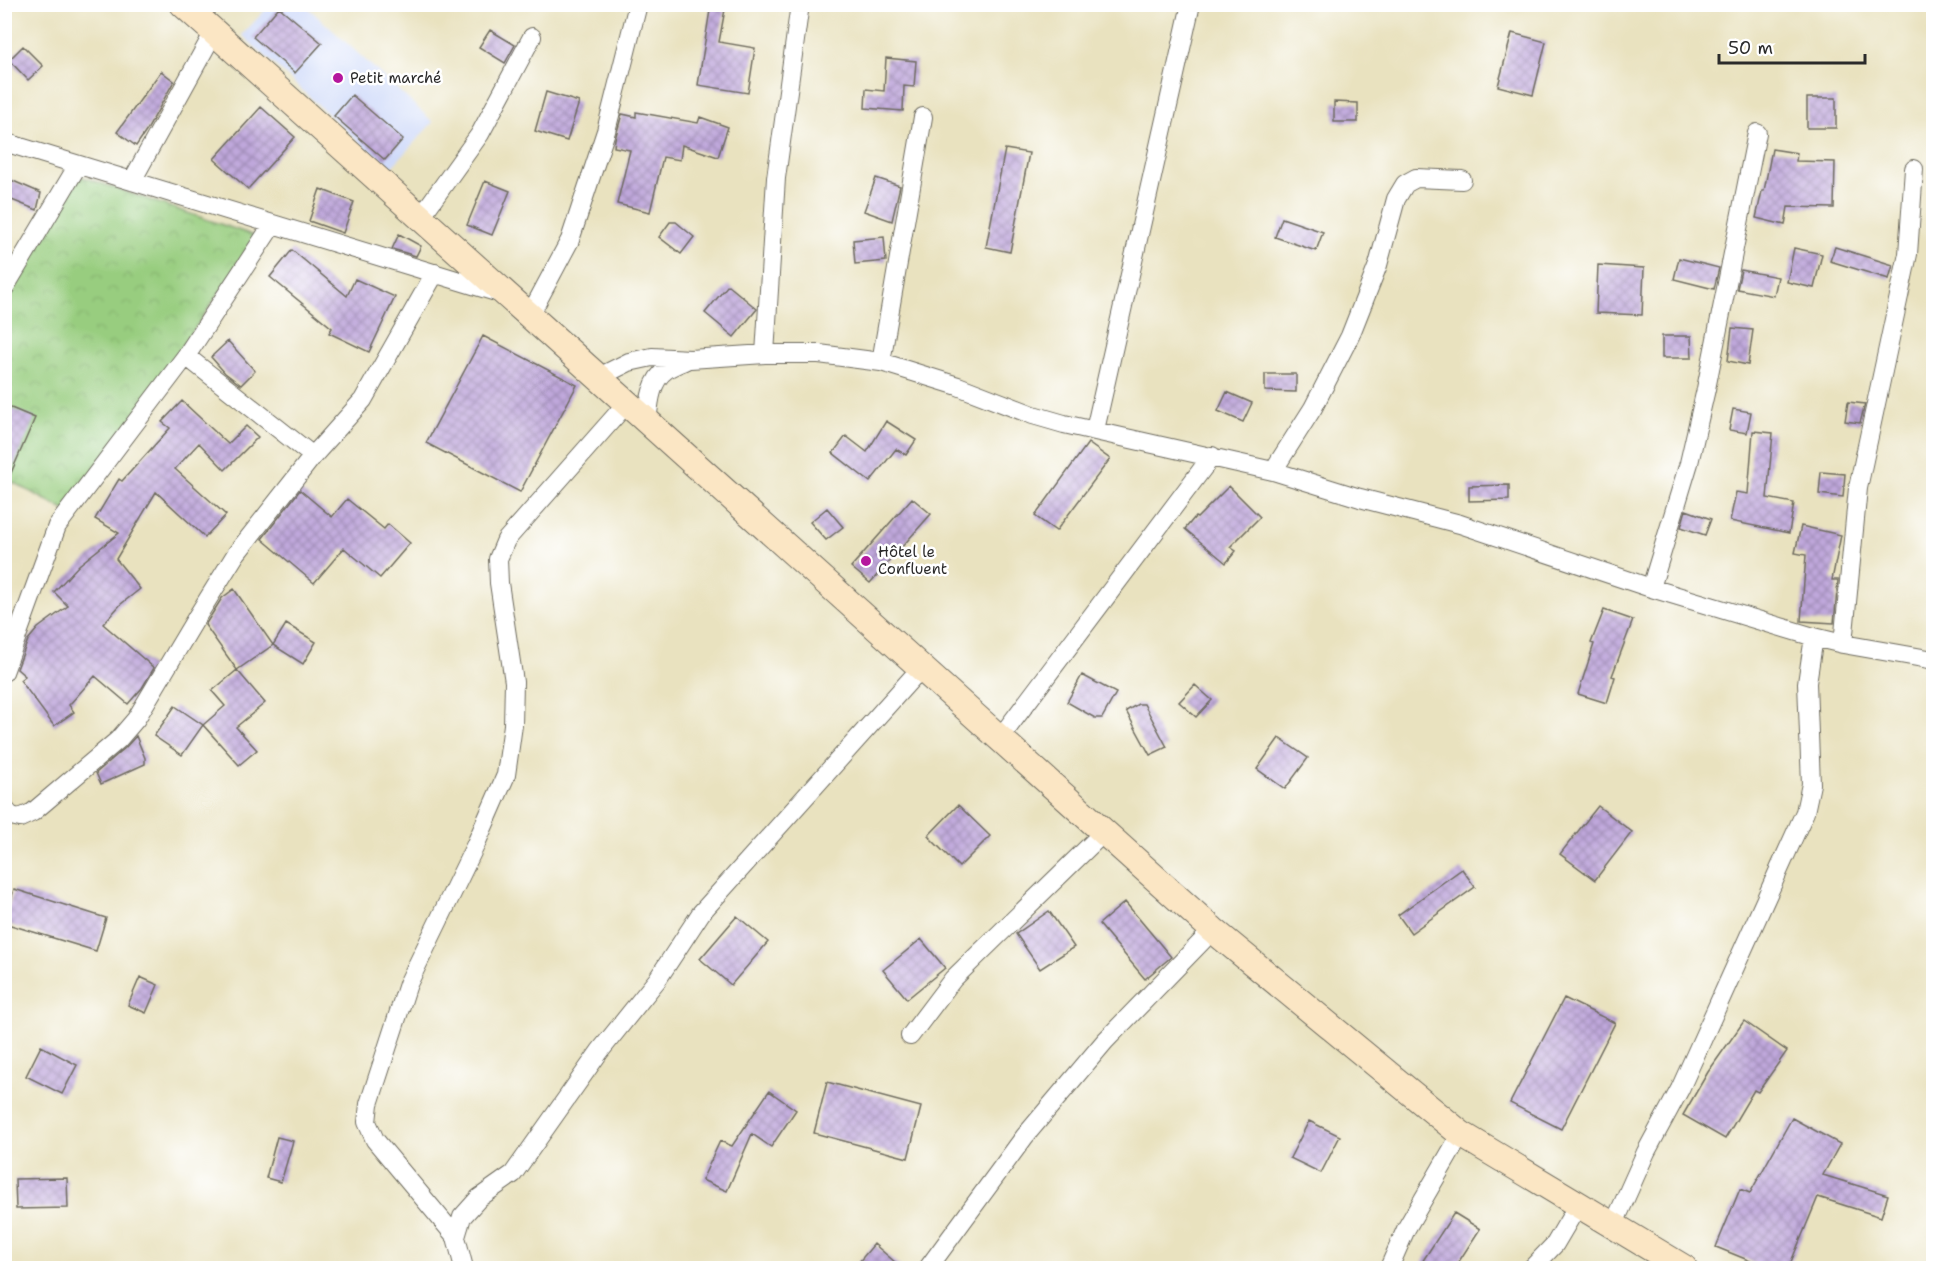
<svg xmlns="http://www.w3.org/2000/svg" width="1938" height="1273" viewBox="0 0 1938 1273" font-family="'Shantell Sans',sans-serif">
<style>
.built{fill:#cfdaf9}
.park{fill:url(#park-crowns);stroke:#627c55;stroke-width:1.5}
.building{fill:url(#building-cross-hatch)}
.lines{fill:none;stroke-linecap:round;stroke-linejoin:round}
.street-casing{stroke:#6e6b5f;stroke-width:20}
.secondary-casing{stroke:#6e6b5f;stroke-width:28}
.street{stroke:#fff;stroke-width:18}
.secondary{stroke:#fbe6c4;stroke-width:26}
.poi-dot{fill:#b5179e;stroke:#fff;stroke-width:2}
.labels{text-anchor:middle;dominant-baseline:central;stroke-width:5;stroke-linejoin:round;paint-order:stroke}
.poi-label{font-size:15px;fill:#2b2b2b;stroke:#fff;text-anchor:start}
</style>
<defs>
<pattern id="park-crowns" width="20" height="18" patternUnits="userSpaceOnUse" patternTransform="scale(1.5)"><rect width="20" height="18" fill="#98cd7f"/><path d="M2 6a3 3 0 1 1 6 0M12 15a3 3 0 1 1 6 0" fill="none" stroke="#83b06e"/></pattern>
<pattern id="building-cross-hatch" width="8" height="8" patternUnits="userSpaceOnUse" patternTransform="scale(1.5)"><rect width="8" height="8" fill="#c0a8dc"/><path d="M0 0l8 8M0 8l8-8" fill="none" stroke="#9c89b3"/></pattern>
</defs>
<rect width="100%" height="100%" fill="#fff"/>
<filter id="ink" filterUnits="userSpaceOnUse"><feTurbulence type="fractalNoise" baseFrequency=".0167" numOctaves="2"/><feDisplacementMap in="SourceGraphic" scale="12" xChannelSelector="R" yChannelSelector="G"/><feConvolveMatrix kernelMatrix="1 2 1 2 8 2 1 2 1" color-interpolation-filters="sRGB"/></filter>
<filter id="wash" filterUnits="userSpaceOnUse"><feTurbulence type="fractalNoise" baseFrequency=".008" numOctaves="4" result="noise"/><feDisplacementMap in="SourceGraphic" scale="24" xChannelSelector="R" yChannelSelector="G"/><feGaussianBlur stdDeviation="1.35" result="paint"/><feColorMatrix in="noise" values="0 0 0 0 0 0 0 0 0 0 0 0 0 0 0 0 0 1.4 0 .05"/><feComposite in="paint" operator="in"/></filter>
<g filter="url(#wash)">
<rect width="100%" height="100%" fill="#e9e2bf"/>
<path class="built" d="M 270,5 L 305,5 L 433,122 L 389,170 L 242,35 Z"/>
<path class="park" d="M 71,173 L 258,237 L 68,512 L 5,478 L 4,283 Z"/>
<g id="blocks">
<path class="building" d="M 711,4 L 726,4 L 719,42 L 755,48 L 748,93 L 698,85 Z
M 279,7 L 322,43 L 295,73 L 253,37 Z
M 490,30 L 515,45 L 505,63 L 479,47 Z
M 1512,33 L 1546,42 L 1533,95 L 1498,86 Z
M 23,46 L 43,66 L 28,80 L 9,60 Z
M 886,58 L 916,61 L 914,87 L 904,86 L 903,111 L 865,108 L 866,89 L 884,91 Z
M 161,71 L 174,81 L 147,130 L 136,146 L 117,132 Z
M 546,92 L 579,102 L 567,141 L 535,131 Z
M 352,95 L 403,139 L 385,160 L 334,116 Z
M 1807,98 L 1836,98 L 1836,128 L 1807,128 Z
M 1334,102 L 1358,103 L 1358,122 L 1334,122 Z
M 261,107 L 295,137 L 248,189 L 214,159 Z
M 636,112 L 698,123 L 700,117 L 728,127 L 718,157 L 682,145 L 680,160 L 663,157 L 650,212 L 617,204 L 630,150 L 614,147 L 615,139 L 622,114 L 636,117 Z
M 1005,149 L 1029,153 L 1010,252 L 986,247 Z
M 1772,149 L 1797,153 L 1796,161 L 1835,162 L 1834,208 L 1788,207 L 1785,225 L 1756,218 L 1762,191 L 1764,191 Z
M 4,177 L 41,193 L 37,210 L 4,197 Z
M 876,178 L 900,186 L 892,221 L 864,211 Z
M 485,181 L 510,191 L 492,235 L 467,225 Z
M 320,189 L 354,202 L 343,233 L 309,221 Z
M 1282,218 L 1323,232 L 1316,251 L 1275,237 Z
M 670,222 L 676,222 L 694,237 L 681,254 L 659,237 Z
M 399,234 L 421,246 L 416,256 L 392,249 Z
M 884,237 L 886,261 L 855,264 L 853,240 Z
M 1835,247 L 1893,265 L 1889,279 L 1830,261 Z
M 1794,248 L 1822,254 L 1814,288 L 1787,282 Z
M 292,250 L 347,296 L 355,279 L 395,297 L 369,352 L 329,333 L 332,328 L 270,277 Z
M 1679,258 L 1719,268 L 1714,289 L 1674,279 Z
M 1598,265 L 1644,268 L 1642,315 L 1596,313 Z
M 1741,270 L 1778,277 L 1774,296 L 1737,289 Z
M 728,285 L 757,309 L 734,337 L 705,313 Z
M 1732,328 L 1753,330 L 1748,365 L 1728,361 Z
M 483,336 L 577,385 L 520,492 L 426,443 Z
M 1662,336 L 1691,336 L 1692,358 L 1662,358 Z
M 228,341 L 255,371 L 241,385 L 225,373 L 211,357 Z
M 1265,374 L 1296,374 L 1296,392 L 1265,391 Z
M 1227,392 L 1252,403 L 1243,422 L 1218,411 Z
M 182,401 L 228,444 L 246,426 L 258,437 L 225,470 L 199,443 L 175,469 L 226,515 L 205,537 L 156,492 L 116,559 L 140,589 L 121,604 L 103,624 L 154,668 L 142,688 L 128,704 L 95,676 L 69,705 L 74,712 L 54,726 L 20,680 L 25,676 L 17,669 L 28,640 L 38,628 L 68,606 L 54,592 L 79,565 L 119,533 L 95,519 L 119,479 L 122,481 L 170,428 L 162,422 Z
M 1848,402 L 1865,404 L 1860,423 L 1845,421 Z
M 4,405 L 35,418 L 4,489 Z
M 1733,409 L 1751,412 L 1747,433 L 1729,430 Z
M 886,421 L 916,440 L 906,455 L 896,449 L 870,482 L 833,453 L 846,436 L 867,452 Z
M 1753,431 L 1773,433 L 1767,498 L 1794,503 L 1789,533 L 1730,521 L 1736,492 L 1748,494 Z
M 1088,443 L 1110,459 L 1056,531 L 1035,516 Z
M 1821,472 L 1845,474 L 1843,497 L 1819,494 Z
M 1509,485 L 1509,500 L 1469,501 L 1469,486 Z
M 1229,486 L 1260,517 L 1230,547 L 1236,551 L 1226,563 L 1185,529 L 1195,517 L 1197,518 Z
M 300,490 L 332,517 L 347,499 L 384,529 L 388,524 L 410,543 L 380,578 L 344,548 L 314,583 L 262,539 Z
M 912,498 L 931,514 L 870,583 L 851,567 Z
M 827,508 L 843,527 L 826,540 L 810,522 Z
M 1686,510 L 1711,519 L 1705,535 L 1681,527 Z
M 1801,526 L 1841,535 L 1832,580 L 1838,580 L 1834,623 L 1801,621 L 1806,555 L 1795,553 Z
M 234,589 L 273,645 L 237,670 L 205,625 L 222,598 Z
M 1604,610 L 1633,620 L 1612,676 L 1615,677 L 1607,703 L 1578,694 L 1594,644 L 1591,643 Z
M 286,624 L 316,642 L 303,664 L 273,645 Z
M 237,670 L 265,703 L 236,727 L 257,750 L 239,765 L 203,725 L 225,706 L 212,691 Z
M 1082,675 L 1116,693 L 1102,718 L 1095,718 L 1067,702 Z
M 1195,685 L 1212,700 L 1196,717 L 1179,702 Z
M 1138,704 L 1144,704 L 1167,747 L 1150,755 L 1126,711 Z
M 175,706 L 203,725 L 182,755 L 154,736 Z
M 136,736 L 145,758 L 145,764 L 101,784 L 96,773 L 125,748 Z
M 1279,738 L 1308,758 L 1285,789 L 1257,769 Z
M 958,805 L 990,836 L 959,867 L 928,836 Z
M 1598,806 L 1632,832 L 1595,880 L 1560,854 Z
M 1462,869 L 1475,887 L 1411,933 L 1398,915 Z
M 14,889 L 106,918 L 96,951 L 4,923 Z
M 1125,902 L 1171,957 L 1145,979 L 1099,924 Z
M 1049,911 L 1074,947 L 1040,969 L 1016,934 Z
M 737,916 L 768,942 L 731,985 L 700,959 Z
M 921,939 L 945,968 L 907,999 L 883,970 Z
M 140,977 L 158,985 L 146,1013 L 128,1005 Z
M 1564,998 L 1615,1023 L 1561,1129 L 1510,1103 Z
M 1744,1021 L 1787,1051 L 1758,1092 L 1754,1090 L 1725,1139 L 1683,1115 L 1708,1072 Z
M 41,1046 L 77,1065 L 62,1094 L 26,1076 Z
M 827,1082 L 921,1107 L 908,1158 L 814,1133 Z
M 769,1091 L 796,1110 L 771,1147 L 752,1134 L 727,1191 L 702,1180 L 720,1141 L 732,1146 Z
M 1792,1118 L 1840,1144 L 1823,1175 L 1888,1195 L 1881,1217 L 1818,1197 L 1788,1269 L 1770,1269 L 1716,1247 L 1740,1189 L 1750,1193 Z
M 1309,1121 L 1340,1136 L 1321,1173 L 1290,1158 Z
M 277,1137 L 293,1141 L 281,1182 L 266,1178 Z
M 67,1178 L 68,1208 L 16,1209 L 15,1179 Z
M 1454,1213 L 1480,1229 L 1454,1269 L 1432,1269 L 1422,1262 Z
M 874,1244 L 903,1269 L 853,1269 Z"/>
</g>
</g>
<g filter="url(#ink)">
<use href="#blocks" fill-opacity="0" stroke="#6e6b5f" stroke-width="1.5"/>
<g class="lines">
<defs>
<path id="street" d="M 4,142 L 499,293
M 132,181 L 214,32
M 420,218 L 480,134 L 532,37
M 4,289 L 78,165
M 529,317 L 570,240 L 606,131 L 638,4
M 765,354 L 776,178 L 800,4
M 186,356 L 313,456
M 881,362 L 923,117
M 597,378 L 629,362 L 652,357 L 690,359 L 765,354 L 819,354 L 881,362 L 958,386 L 1033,415 L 1064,424 L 1273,471 L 1360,498 L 1460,524 L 1651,588 L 1814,637 L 1843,644 L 1934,660
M 647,423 C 649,405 650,381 666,370 C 673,365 681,363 688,359
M 1095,430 L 1191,4
M 1273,471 L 1313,408 L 1350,336 L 1378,265 L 1396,199 L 1405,184 L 1416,178 L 1462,180
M 1651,588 L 1689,463 L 1706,389 L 1757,133
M 1843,644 L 1858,488 L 1908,254 L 1914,169
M 4,672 L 57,526 L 186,356 L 273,224
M 1000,738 L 1212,456
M 4,808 L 11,816 L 20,818 L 33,812 L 118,740 L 136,719 L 198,615 L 236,554 L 313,456 L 363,400 L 435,273
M 910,1036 L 953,979 L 1104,832
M 1613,1226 L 1646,1152 L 1680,1089 L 1805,812 L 1811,784 L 1807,683 L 1814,637
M 456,1237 L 462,1217 L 479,1198 L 513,1174 L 600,1051 L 657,980 L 701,913 L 921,668
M 464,1268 L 456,1237 L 375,1140 L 367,1122 L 369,1104 L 408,984 L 475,846 L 506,775 L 513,725 L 514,682 L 499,583 L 498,559 L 506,540 L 626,404
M 928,1268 L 1025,1136 L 1105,1041 L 1213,930
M 1389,1268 L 1406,1229 L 1461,1134
M 1532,1268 L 1555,1244 L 1578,1205"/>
<path id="secondary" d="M 183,4 L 1213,930 L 1461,1134 L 1684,1268"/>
</defs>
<use href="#street" class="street-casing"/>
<use href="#secondary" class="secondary-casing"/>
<use href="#street" class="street"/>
<use href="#secondary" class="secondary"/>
</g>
</g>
<g class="poi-dot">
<circle cx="338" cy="78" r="6"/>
<circle cx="866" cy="561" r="6"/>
</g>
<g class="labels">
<g class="poi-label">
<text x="350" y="78">Petit marché</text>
<text x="878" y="552">Hôtel le<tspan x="878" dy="17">Confluent</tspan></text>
</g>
</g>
<rect width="1938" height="1273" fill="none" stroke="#fff" stroke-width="24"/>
<path d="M1719 54v9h146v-9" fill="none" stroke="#2b2b2b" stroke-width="3"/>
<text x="1728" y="54" font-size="18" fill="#2b2b2b" stroke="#ffffff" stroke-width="4.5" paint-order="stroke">50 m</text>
</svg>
